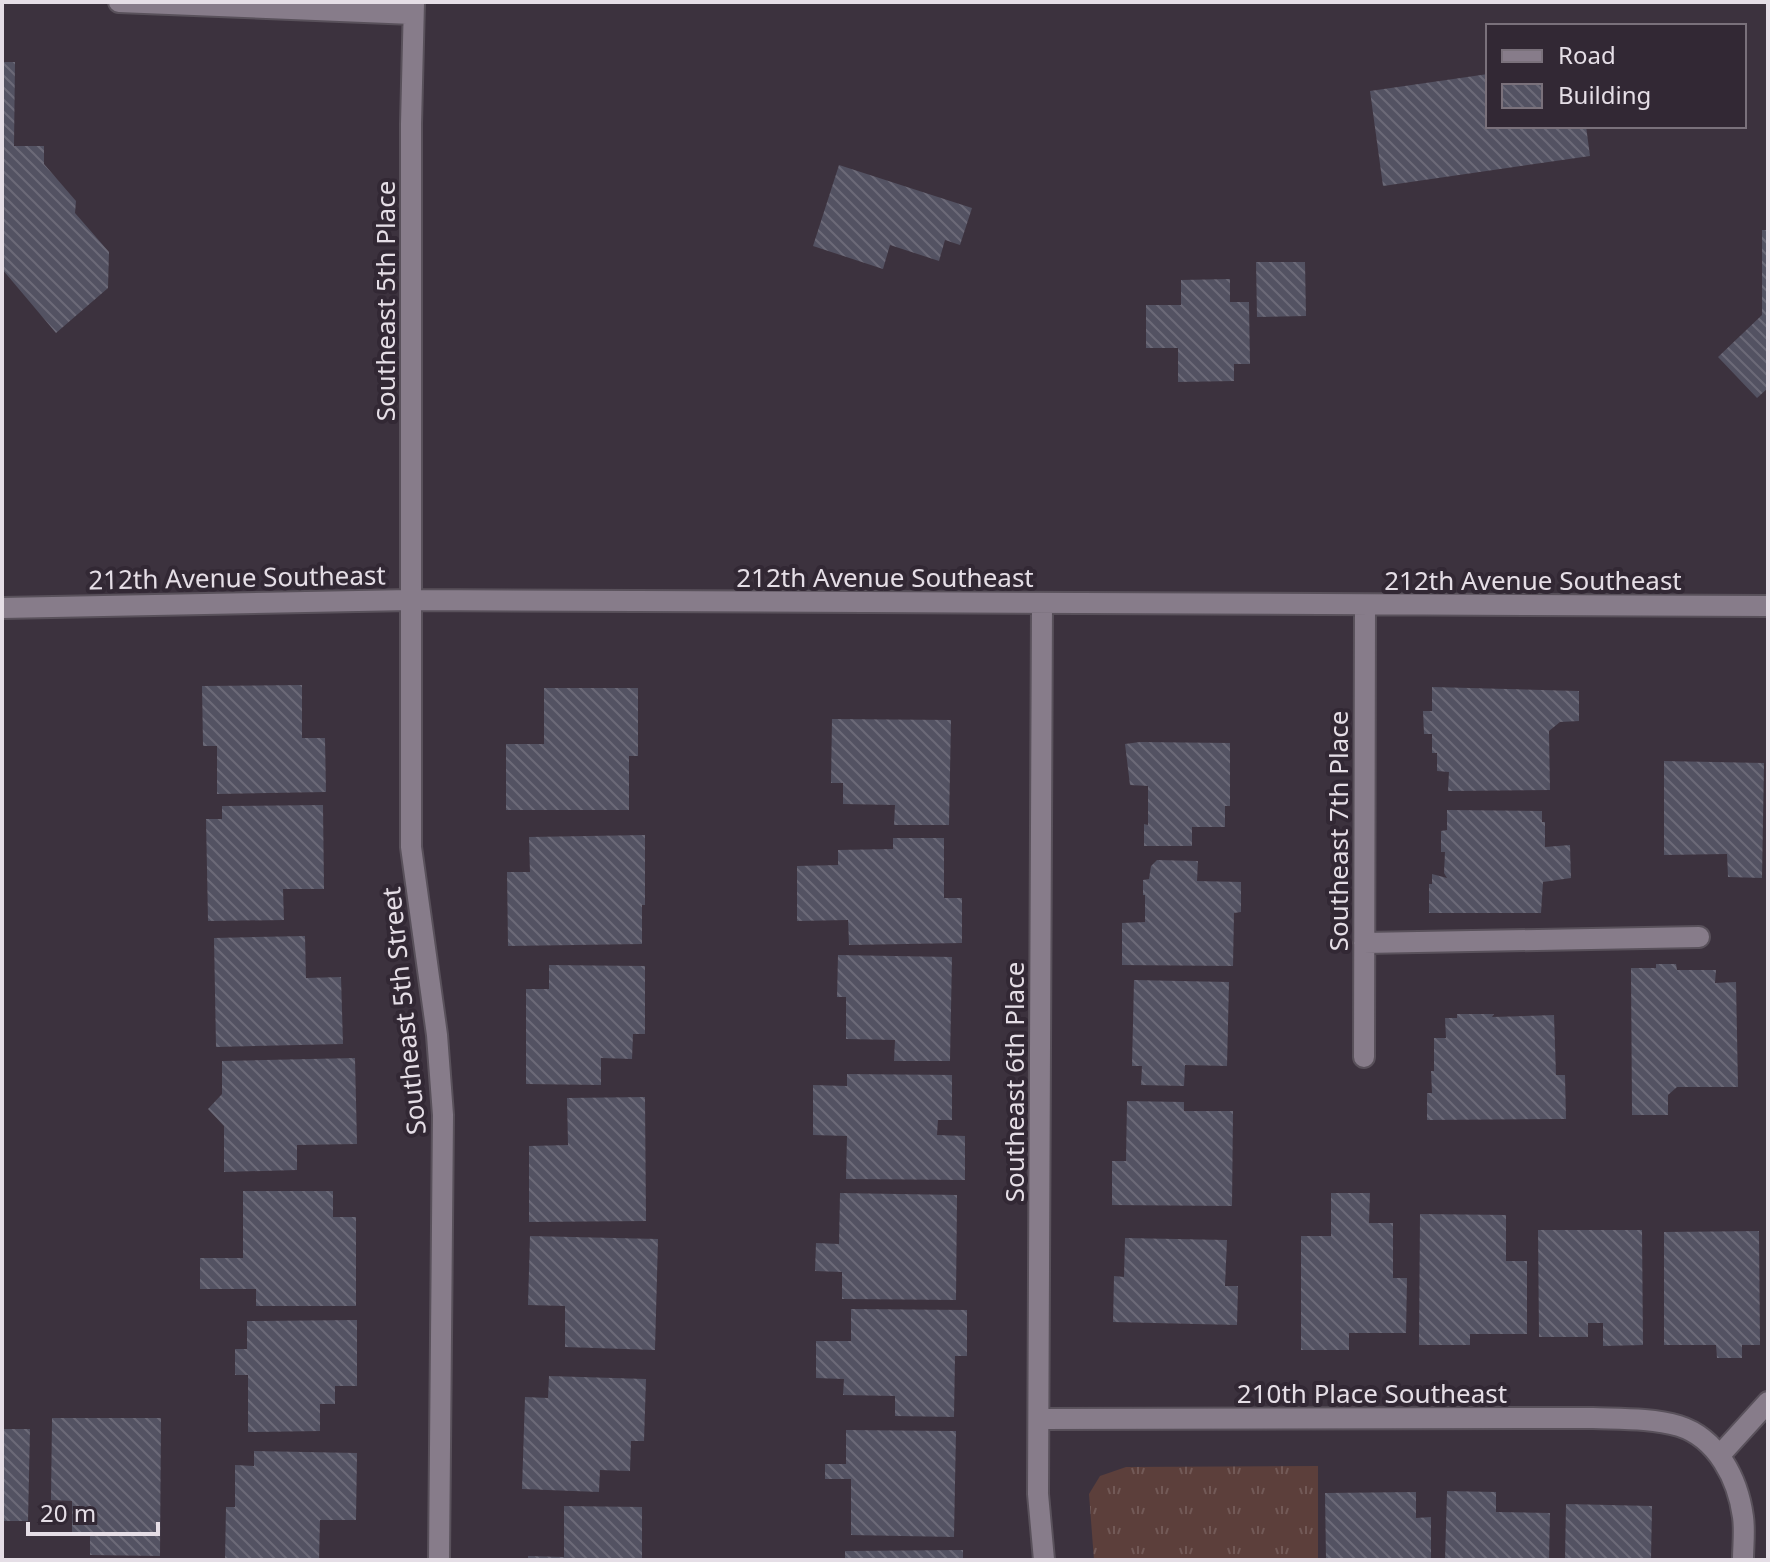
<svg xmlns="http://www.w3.org/2000/svg" width="1770" height="1562" viewBox="0 0 1770 1562" font-family="'Noto Sans',sans-serif">
<style>
.grass{fill:url(#grass-tufts)}
.building{fill:url(#building-back-hatch)}
.lines{fill:none;stroke-linecap:round;stroke-linejoin:round}
.minor-casing{stroke:#59515b;stroke-width:24}
.minor{stroke:#877c8a;stroke-width:20}
.labels{text-anchor:middle;dominant-baseline:central;stroke-width:8;stroke-linejoin:round;paint-order:stroke}
.street-label{font-size:26px;fill:#e5dee6;stroke:#322834}
</style>
<defs>
<pattern id="grass-tufts" width="24" height="20" patternUnits="userSpaceOnUse" patternTransform="scale(2)"><rect width="24" height="20" fill="#5c3f3b"/><path d="M3 7l-1-3M5 7V3M7 7l1-3M15 17l-1-3M17 17v-4M19 17l1-3" fill="none" stroke="#735a57"/></pattern>
<pattern id="building-back-hatch" width="6" height="6" patternUnits="userSpaceOnUse" patternTransform="scale(2)"><rect width="6" height="6" fill="#535262"/><path d="M-1 5l2 2M0 0l6 6M5-1l2 2" fill="none" stroke="#6c6a78"/></pattern>
</defs>
<rect width="100%" height="100%" fill="#3c323e"/>
<path class="grass" d="M 1318,1466 L 1318,1560 L 1094,1560 L 1089,1494 L 1100,1476 L 1126,1467 Z"/>
<path class="building" d="M 2,62 L 15,62 L 14,146 L 44,146 L 44,164 L 76,201 L 75,213 L 109,252 L 108,288 L 56,333 L 2,269 Z
M 1488,74 L 1488,126 L 1586,126 L 1590,156 L 1383,186 L 1370,91 Z
M 839,165 L 972,208 L 960,245 L 945,240 L 939,261 L 890,245 L 883,269 L 813,246 Z
M 1762,230 L 1768,230 L 1768,388 L 1757,398 L 1718,357 L 1762,315 Z
M 1256,262 L 1305,262 L 1306,316 L 1257,317 Z
M 1230,279 L 1230,302 L 1249,302 L 1250,364 L 1234,364 L 1234,381 L 1178,382 L 1178,348 L 1146,348 L 1146,305 L 1181,305 L 1181,280 Z
M 302,685 L 302,738 L 325,738 L 326,792 L 217,794 L 217,746 L 203,746 L 202,686 Z
M 1432,687 L 1579,691 L 1579,721 L 1560,722 L 1549,731 L 1550,790 L 1448,791 L 1449,772 L 1437,771 L 1437,753 L 1432,753 L 1432,734 L 1424,734 L 1423,711 L 1432,711 Z
M 544,688 L 638,688 L 638,756 L 629,756 L 629,810 L 506,810 L 506,744 L 544,744 Z
M 832,719 L 951,720 L 949,825 L 894,825 L 895,805 L 843,804 L 843,783 L 831,783 Z
M 1140,742 L 1230,743 L 1230,806 L 1225,806 L 1225,827 L 1192,827 L 1192,846 L 1144,846 L 1144,824 L 1148,825 L 1148,786 L 1130,785 L 1125,744 Z
M 1664,761 L 1764,763 L 1762,878 L 1728,877 L 1727,854 L 1664,855 Z
M 323,805 L 324,889 L 283,889 L 284,920 L 208,921 L 206,819 L 222,819 L 222,806 Z
M 1447,810 L 1542,811 L 1542,822 L 1545,822 L 1545,847 L 1570,845 L 1571,878 L 1543,882 L 1541,913 L 1429,913 L 1429,884 L 1432,884 L 1432,874 L 1447,878 L 1444,873 L 1445,852 L 1441,852 L 1441,831 L 1447,830 Z
M 645,835 L 645,905 L 642,905 L 642,944 L 508,946 L 507,872 L 530,872 L 529,837 Z
M 893,838 L 944,838 L 944,898 L 962,898 L 962,943 L 849,945 L 848,920 L 797,921 L 797,866 L 838,865 L 838,850 L 893,849 Z
M 1157,860 L 1198,861 L 1197,881 L 1241,882 L 1241,912 L 1234,913 L 1233,966 L 1122,965 L 1122,923 L 1145,922 L 1145,895 L 1143,895 L 1143,880 L 1149,879 L 1151,866 Z
M 305,936 L 306,978 L 341,977 L 343,1044 L 216,1047 L 214,938 Z
M 838,955 L 952,957 L 950,1061 L 894,1061 L 895,1040 L 846,1039 L 846,997 L 837,997 Z
M 1656,964 L 1676,964 L 1677,970 L 1716,970 L 1715,983 L 1736,982 L 1738,1087 L 1677,1087 L 1668,1095 L 1668,1115 L 1632,1115 L 1631,968 L 1656,968 Z
M 549,965 L 645,966 L 645,1034 L 633,1034 L 632,1059 L 601,1058 L 601,1085 L 526,1084 L 526,989 L 549,989 Z
M 1134,980 L 1229,982 L 1227,1066 L 1185,1065 L 1184,1086 L 1141,1085 L 1142,1066 L 1132,1066 Z
M 1457,1014 L 1494,1014 L 1492,1017 L 1554,1015 L 1556,1075 L 1565,1075 L 1566,1119 L 1427,1120 L 1427,1093 L 1432,1093 L 1431,1071 L 1434,1071 L 1434,1038 L 1446,1038 L 1445,1018 L 1457,1018 Z
M 355,1058 L 357,1144 L 297,1145 L 297,1170 L 224,1172 L 224,1126 L 208,1109 L 222,1094 L 222,1061 Z
M 847,1074 L 952,1075 L 952,1120 L 938,1120 L 937,1135 L 965,1136 L 965,1180 L 846,1179 L 847,1136 L 813,1135 L 813,1085 L 847,1086 Z
M 645,1097 L 646,1221 L 529,1222 L 529,1146 L 568,1145 L 567,1098 Z
M 1127,1101 L 1184,1102 L 1184,1111 L 1233,1111 L 1232,1206 L 1112,1205 L 1112,1161 L 1126,1161 Z
M 243,1191 L 333,1191 L 333,1217 L 356,1217 L 356,1306 L 256,1306 L 256,1289 L 200,1289 L 200,1258 L 243,1258 Z
M 840,1193 L 957,1195 L 956,1300 L 842,1299 L 842,1272 L 815,1271 L 816,1243 L 839,1244 Z
M 1331,1193 L 1370,1193 L 1369,1223 L 1393,1223 L 1393,1278 L 1407,1278 L 1406,1333 L 1349,1333 L 1349,1350 L 1301,1350 L 1301,1236 L 1331,1236 Z
M 1420,1214 L 1506,1215 L 1506,1261 L 1527,1261 L 1527,1334 L 1470,1334 L 1470,1345 L 1419,1345 Z
M 1538,1230 L 1642,1230 L 1643,1345 L 1603,1346 L 1603,1323 L 1588,1323 L 1588,1337 L 1539,1337 Z
M 1759,1231 L 1760,1345 L 1742,1345 L 1742,1358 L 1717,1358 L 1716,1345 L 1664,1345 L 1664,1232 Z
M 530,1236 L 658,1239 L 655,1350 L 565,1347 L 565,1306 L 528,1305 Z
M 1125,1238 L 1227,1240 L 1225,1286 L 1238,1286 L 1237,1325 L 1113,1322 L 1114,1276 L 1124,1277 Z
M 851,1309 L 967,1310 L 967,1356 L 955,1356 L 954,1417 L 895,1416 L 895,1396 L 843,1395 L 844,1379 L 816,1378 L 816,1341 L 851,1341 Z
M 357,1320 L 357,1386 L 335,1386 L 335,1404 L 320,1404 L 320,1431 L 248,1432 L 248,1375 L 235,1375 L 235,1349 L 247,1349 L 247,1321 Z
M 549,1376 L 646,1379 L 644,1441 L 631,1441 L 630,1471 L 600,1470 L 599,1492 L 522,1489 L 525,1397 L 548,1398 Z
M 52,1418 L 161,1418 L 160,1556 L 90,1555 L 90,1534 L 72,1534 L 72,1501 L 51,1500 Z
M 2,1429 L 30,1429 L 28,1521 L 2,1521 Z
M 846,1430 L 956,1431 L 954,1537 L 851,1535 L 851,1479 L 825,1479 L 825,1464 L 846,1464 Z
M 254,1451 L 357,1453 L 356,1520 L 320,1520 L 319,1560 L 225,1560 L 226,1507 L 235,1507 L 235,1465 L 254,1466 Z
M 1447,1491 L 1496,1492 L 1496,1512 L 1550,1513 L 1549,1560 L 1445,1560 Z
M 1416,1492 L 1416,1518 L 1431,1517 L 1431,1560 L 1326,1560 L 1325,1493 Z
M 1566,1504 L 1652,1506 L 1651,1560 L 1565,1560 Z
M 564,1506 L 642,1507 L 642,1560 L 528,1560 L 528,1556 L 564,1557 Z
M 963,1550 L 963,1560 L 845,1560 L 845,1551 Z"/>
<g class="lines">
<defs>
<path id="minor" d="M 119,2 L 413,14
M 414,2 L 411,124 L 411,847 L 437,1035 L 443,1115 L 439,1560
M 1042,604 L 1038,1494 L 1044,1560
M 2,608 L 410,600 L 1768,606
M 1364,943 L 1699,937
M 1364,1057 L 1365,606
M 1039,1419 L 1593,1418 C 1621,1419 1652,1418 1679,1426 C 1717,1438 1738,1479 1743,1517 C 1745,1531 1743,1546 1743,1560
M 1720,1455 L 1768,1402"/>
</defs>
<use href="#minor" class="minor-casing"/>
<use href="#minor" class="minor"/>
</g>
<g class="labels">
<g class="street-label">
<text transform="translate(385 301) rotate(-90)">Southeast 5th Place</text>
<text transform="translate(237 577) rotate(-1)">212th Avenue Southeast</text>
<text x="885" y="577">212th Avenue Southeast</text>
<text x="1533" y="580">212th Avenue Southeast</text>
<text transform="translate(1338 831) rotate(-90)">Southeast 7th Place</text>
<text transform="translate(403 1011) rotate(-96)">Southeast 5th Street</text>
<text transform="translate(1014 1082) rotate(-90)">Southeast 6th Place</text>
<text x="1372" y="1393">210th Place Southeast</text>
</g>
</g>
<rect width="1770" height="1562" fill="none" stroke="#e5dee6" stroke-width="8"/>
<rect x="1486" y="24" width="260" height="104" fill="#322834" stroke="#7a717b" stroke-width="2"/>
<rect x="1502" y="50" width="40" height="12" fill="#877c8a" stroke="#7a717b" stroke-width="2"/>
<text x="1558" y="64" font-size="24" fill="#e5dee6">Road</text>
<rect x="1502" y="84" width="40" height="24" fill="url(#building-back-hatch)" stroke="#7a717b" stroke-width="2"/>
<text x="1558" y="104" font-size="24" fill="#e5dee6">Building</text>
<path d="M28 1522v12h130v-12" fill="none" stroke="#e5dee6" stroke-width="4"/>
<text x="40" y="1522" font-size="24" fill="#e5dee6" stroke="#322834" stroke-width="6" paint-order="stroke">20 m</text>
</svg>
